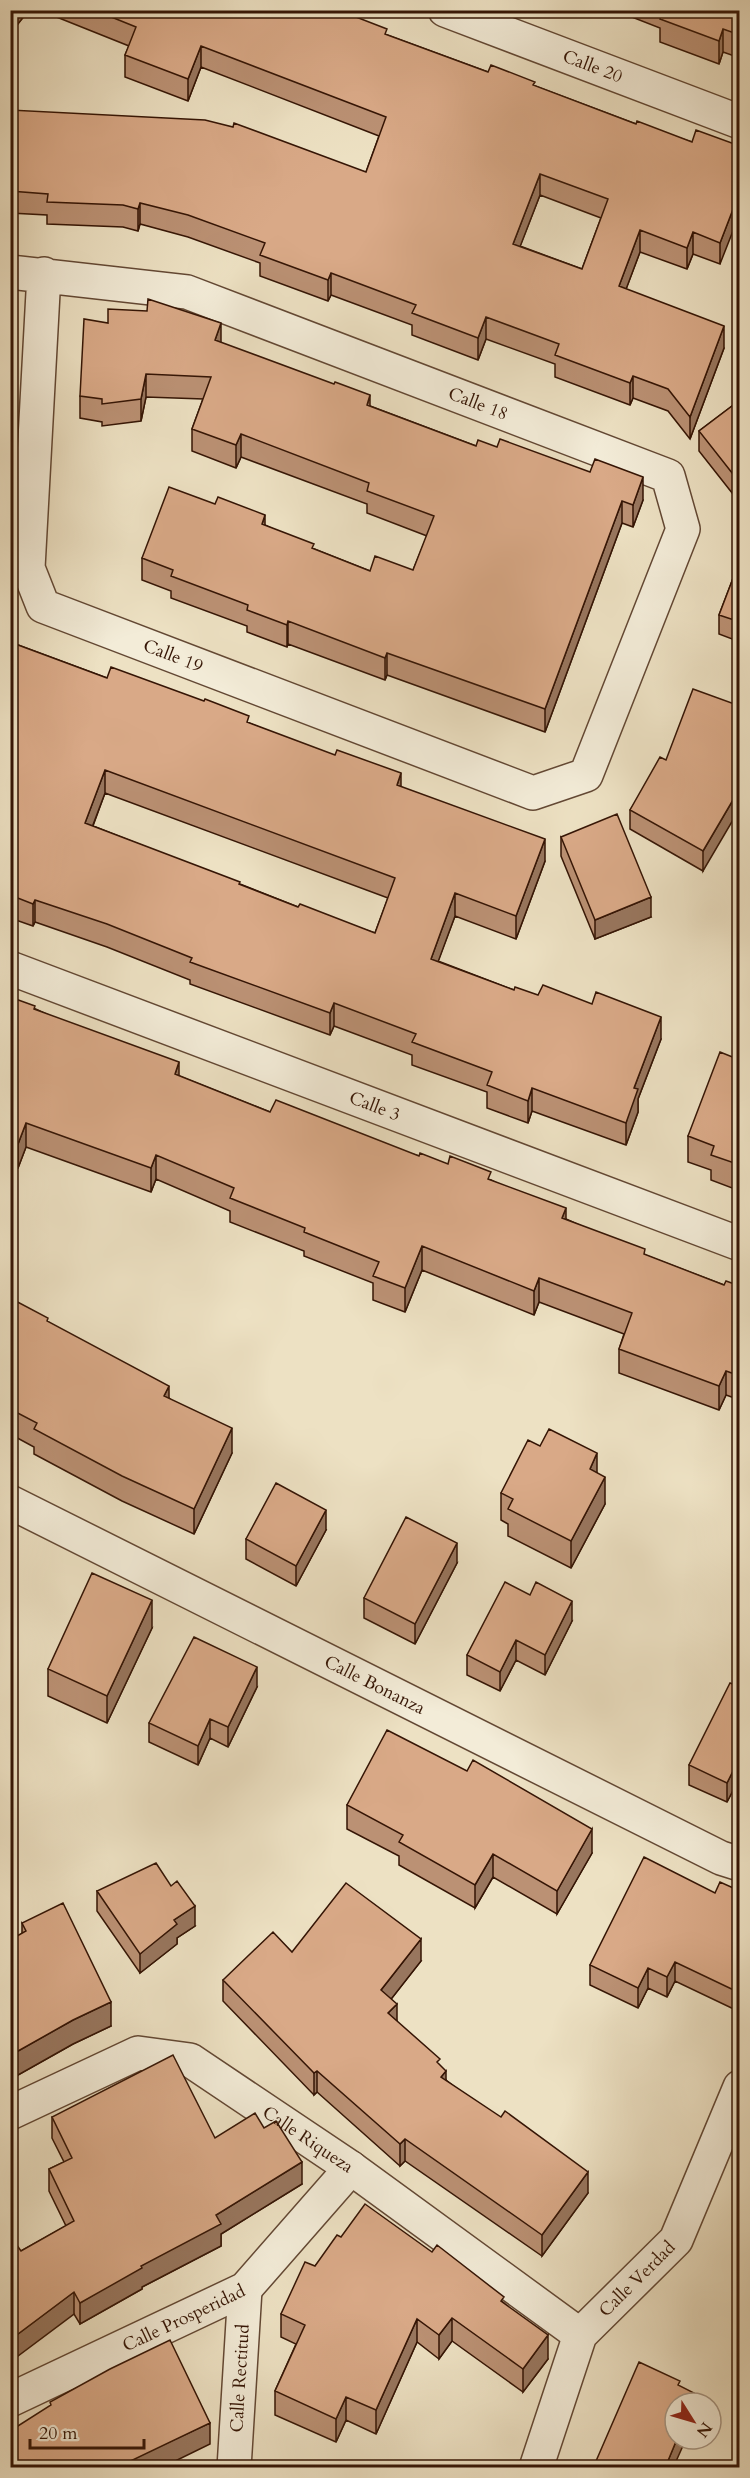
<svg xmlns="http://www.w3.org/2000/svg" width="750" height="2478" viewBox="0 0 750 2478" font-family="Cardo,serif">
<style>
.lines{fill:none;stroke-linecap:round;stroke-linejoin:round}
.street-casing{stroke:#634834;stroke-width:36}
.street{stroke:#f3ecd8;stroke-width:33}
.wall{fill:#bb9174;stroke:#351505;stroke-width:1.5;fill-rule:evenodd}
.shaded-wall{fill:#98765e;stroke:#351505;stroke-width:1.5}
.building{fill:#d9a987;stroke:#351505;stroke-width:1.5;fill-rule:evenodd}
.labels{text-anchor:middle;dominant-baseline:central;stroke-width:4.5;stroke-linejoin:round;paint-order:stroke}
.street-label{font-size:18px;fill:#351505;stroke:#f3ecd8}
</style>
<rect width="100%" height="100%" fill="#ede1c3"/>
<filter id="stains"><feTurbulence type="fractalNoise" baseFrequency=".00333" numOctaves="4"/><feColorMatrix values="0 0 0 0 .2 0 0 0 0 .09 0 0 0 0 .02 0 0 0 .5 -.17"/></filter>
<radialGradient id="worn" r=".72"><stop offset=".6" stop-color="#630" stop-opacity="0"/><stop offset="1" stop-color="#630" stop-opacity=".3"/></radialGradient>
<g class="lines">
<defs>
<g id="street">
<path id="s1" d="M 445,10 L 740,122"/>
<path id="s2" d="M 10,272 L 187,292 L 668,476 L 683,529 L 586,775 L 533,793 L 43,606 L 28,568 L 44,274"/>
<path id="s3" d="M 10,968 L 740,1244"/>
<path id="s4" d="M 10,1502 L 721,1858 L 740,1864"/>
<path id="s5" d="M 10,2113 L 138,2053 L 190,2060 L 351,2168 L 580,2335"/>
<path id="s6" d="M 10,2400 L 245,2289 L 351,2168"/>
<path id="s7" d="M 234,2468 L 245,2289"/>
<path id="s8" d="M 536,2468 L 580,2335 L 676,2240 L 740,2087"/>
</g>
</defs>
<use href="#street" class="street-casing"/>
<use href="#street" class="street"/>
</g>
<path class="wall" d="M 10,10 L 29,10 L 13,30 L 10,28 Z
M 39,10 L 338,10 L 387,35 L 488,72 L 535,86 L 636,124 L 692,142 L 740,146 L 720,264 L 693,254 L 687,269 L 640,252 L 626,289 L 724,348 L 690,439 L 668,411 L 633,398 L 630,405 L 555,377 L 555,364 L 486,339 L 478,360 L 412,335 L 412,325 L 331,295 L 328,301 L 260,276 L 260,263 L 188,237 L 140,224 L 138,231 L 123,227 L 47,224 L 47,215 L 10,213 L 10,110 L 366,172 L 379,136 L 201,67 L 188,101 L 125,77 L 125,55 L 129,46 ZM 540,195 L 601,218 L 582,269 L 520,246 Z
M 614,10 L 740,10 L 740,58 L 723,52 L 719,64 L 660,42 L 660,28 Z
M 221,343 L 370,406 L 476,446 L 643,500 L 633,527 L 622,523 L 545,732 L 387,675 L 385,680 L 288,644 L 287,647 L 247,632 L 247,626 L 171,598 L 171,591 L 142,580 L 142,558 L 265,525 L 314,549 L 370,571 L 413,570 L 427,536 L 367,513 L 367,504 L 241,457 L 236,468 L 192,451 L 192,429 L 203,399 L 146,397 L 141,421 L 102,426 L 102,422 L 80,418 L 80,396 Z
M 740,400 L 740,503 L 699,451 L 699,431 Z
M 740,517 L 740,548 L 736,547 L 736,527 Z
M 740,560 L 740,642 L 719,634 L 719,615 Z
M 10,642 L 107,678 L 249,723 L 401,787 L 545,861 L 516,939 L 455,916 L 438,961 L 514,990 L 661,1039 L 638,1099 L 638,1112 L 626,1145 L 532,1111 L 528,1123 L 487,1108 L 487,1092 L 412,1065 L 412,1055 L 334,1026 L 330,1035 L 190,984 L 190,980 L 107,947 L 35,922 L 33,926 L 10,918 ZM 105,793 L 388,898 L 375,933 L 298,907 L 93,826 Z
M 740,706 L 703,871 L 630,829 L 630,810 L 666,760 Z
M 561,837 L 651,917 L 595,939 L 561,856 Z
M 10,997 L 179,1076 L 270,1112 L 419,1156 L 491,1180 L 566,1219 L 645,1255 L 724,1285 L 740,1286 L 740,1400 L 726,1395 L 719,1410 L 619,1373 L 619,1349 L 624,1334 L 539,1302 L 534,1315 L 422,1270 L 405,1312 L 373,1300 L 373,1283 L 304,1256 L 304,1251 L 230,1222 L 230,1211 L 156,1179 L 151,1192 L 26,1147 L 18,1168 L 10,1166 Z
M 740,1060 L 740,1191 L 711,1180 L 711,1170 L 688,1162 L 688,1136 Z
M 10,1298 L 169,1398 L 232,1453 L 194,1534 L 122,1501 L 34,1454 L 34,1447 L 10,1434 Z
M 597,1473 L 605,1504 L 571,1568 L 508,1536 L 508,1524 L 501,1520 L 501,1493 Z
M 326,1530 L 296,1586 L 246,1559 L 246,1539 Z
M 457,1563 L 415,1644 L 364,1618 L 364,1598 Z
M 572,1621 L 545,1675 L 516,1660 L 500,1691 L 467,1675 L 467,1655 Z
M 152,1628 L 107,1723 L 48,1696 L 48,1669 Z
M 257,1687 L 228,1747 L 210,1738 L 198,1765 L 149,1742 L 149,1723 Z
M 740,1687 L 740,1777 L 727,1802 L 689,1785 L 689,1765 Z
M 347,1805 L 592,1853 L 557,1914 L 493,1877 L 475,1908 L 399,1865 L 399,1856 L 347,1829 Z
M 97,1891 L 195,1926 L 177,1938 L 177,1944 L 140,1973 L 97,1911 Z
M 740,1891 L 740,2012 L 675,1981 L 667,1997 L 648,1988 L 638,2008 L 590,1985 L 590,1965 L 715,1893 Z
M 22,1923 L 111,2026 L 73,2044 L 11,2079 L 10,1940 L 22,1934 Z
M 292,1952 L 421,1961 L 391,1999 L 397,2022 L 440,2066 L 446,2080 L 588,2193 L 542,2256 L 405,2161 L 400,2166 L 317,2092 L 314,2095 L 223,2001 L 223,1980 Z
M 52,2117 L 215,2138 L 264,2128 L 302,2184 L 221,2234 L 221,2246 L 142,2287 L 142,2289 L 80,2324 L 74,2314 L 21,2251 L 66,2226 L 49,2191 L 49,2169 L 64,2162 L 52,2138 Z
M 341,2237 L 432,2252 L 504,2303 L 548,2359 L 523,2392 L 452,2341 L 439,2359 L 417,2342 L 376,2434 L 346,2420 L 336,2442 L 275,2415 L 275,2391 L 296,2344 L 281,2337 L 281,2314 L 315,2266 Z"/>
<path class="shaded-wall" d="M 13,10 L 29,10 L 13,30 Z
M 723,29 L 723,52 L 719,64 L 719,41 Z
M 201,46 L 201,67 L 188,101 L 188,79 Z
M 540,174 L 540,195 L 513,265 L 513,244 Z
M 740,191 L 740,213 L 720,264 L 720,243 Z
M 140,203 L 140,224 L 138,231 L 138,209 Z
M 640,230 L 640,252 L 619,308 L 619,286 Z
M 693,232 L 693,254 L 687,269 L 687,248 Z
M 331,273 L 331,295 L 328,301 L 328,280 Z
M 486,317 L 486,339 L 478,360 L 478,338 Z
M 221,323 L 221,345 L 215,340 Z
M 724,326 L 724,348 L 690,439 L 690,417 Z
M 146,374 L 146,397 L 141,421 L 141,399 Z
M 633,376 L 633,398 L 630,405 L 630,383 Z
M 370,395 L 370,417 L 367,405 Z
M 241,434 L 241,457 L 236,468 L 236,445 Z
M 643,477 L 643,500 L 633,527 L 633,505 Z
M 622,501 L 622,523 L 545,732 L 545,709 Z
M 265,515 L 265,538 L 262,524 Z
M 288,621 L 288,644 L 287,647 L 287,625 Z
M 387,653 L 387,675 L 385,680 L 385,658 Z
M 105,770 L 105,793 L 85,846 L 85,823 Z
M 401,773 L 401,796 L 397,785 Z
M 740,788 L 740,808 L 703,871 L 703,851 Z
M 545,839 L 545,861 L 516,939 L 516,916 Z
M 455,893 L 455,916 L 431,981 L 431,959 Z
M 651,897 L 651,917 L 595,939 L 595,920 Z
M 35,900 L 35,922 L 33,926 L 33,904 Z
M 334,1003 L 334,1026 L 330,1035 L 330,1013 Z
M 661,1017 L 661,1039 L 638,1099 L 638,1112 L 626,1145 L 626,1123 L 634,1088 Z
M 179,1062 L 179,1086 L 175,1074 Z
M 532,1088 L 532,1111 L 528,1123 L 528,1101 Z
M 26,1123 L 26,1147 L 18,1168 L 18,1144 Z
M 156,1155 L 156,1179 L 151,1192 L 151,1168 Z
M 566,1208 L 566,1232 L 562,1218 Z
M 422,1246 L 422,1270 L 405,1312 L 405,1288 Z
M 539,1278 L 539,1302 L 534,1315 L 534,1291 Z
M 726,1371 L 726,1395 L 719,1410 L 719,1386 Z
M 169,1386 L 169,1412 L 164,1396 Z
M 232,1428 L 232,1453 L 194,1534 L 194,1509 Z
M 597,1453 L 597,1481 L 590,1469 Z
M 605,1477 L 605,1504 L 571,1568 L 571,1541 Z
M 326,1510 L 326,1530 L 296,1586 L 296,1566 Z
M 12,1535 L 12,1562 L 10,1565 L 10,1538 Z
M 457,1543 L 457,1563 L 415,1644 L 415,1624 Z
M 152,1600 L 152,1628 L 107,1723 L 107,1696 Z
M 572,1601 L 572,1621 L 545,1675 L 545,1655 Z
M 516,1640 L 516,1660 L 500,1691 L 500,1672 Z
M 257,1667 L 257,1687 L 228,1747 L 228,1727 Z
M 210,1719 L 210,1738 L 198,1765 L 198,1746 Z
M 740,1757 L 740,1777 L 727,1802 L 727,1783 Z
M 592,1829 L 592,1853 L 557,1914 L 557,1891 Z
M 493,1854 L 493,1877 L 475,1908 L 475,1885 Z
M 195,1906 L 195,1926 L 177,1938 L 177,1944 L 140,1973 L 140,1954 L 174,1920 Z
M 421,1939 L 421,1961 L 381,2012 L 381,1990 Z
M 675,1962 L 675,1981 L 667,1997 L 667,1977 Z
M 648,1968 L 648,1988 L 638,2008 L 638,1988 Z
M 111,2002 L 111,2026 L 73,2044 L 11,2079 L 11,2055 L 73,2020 Z
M 397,2004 L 397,2025 L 388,2013 Z
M 317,2071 L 317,2092 L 314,2095 L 314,2073 Z
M 446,2071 L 446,2092 L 441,2077 Z
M 405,2139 L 405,2161 L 400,2166 L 400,2144 Z
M 302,2162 L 302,2184 L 221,2234 L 221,2246 L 142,2287 L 142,2289 L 80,2324 L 80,2303 L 141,2266 L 216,2215 Z
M 588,2172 L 588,2193 L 542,2256 L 542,2235 Z
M 74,2292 L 74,2314 L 10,2362 L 10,2340 Z
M 452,2318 L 452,2341 L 439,2359 L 439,2335 Z
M 417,2319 L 417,2342 L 376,2434 L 376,2410 Z
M 548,2335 L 548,2359 L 523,2392 L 523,2369 Z
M 694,2393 L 694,2403 L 689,2403 Z
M 346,2397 L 346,2420 L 336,2442 L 336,2419 Z
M 210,2423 L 210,2444 L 161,2468 L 115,2467 Z
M 677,2439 L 686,2439 L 673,2468 L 665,2468 Z"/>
<path class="building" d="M 94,10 L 338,10 L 387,29 L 385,34 L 488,72 L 491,65 L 535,82 L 533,85 L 636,124 L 637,121 L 692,142 L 696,130 L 740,146 L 740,191 L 720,243 L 693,232 L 687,248 L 640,230 L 619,286 L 724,326 L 690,417 L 668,389 L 633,376 L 630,383 L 555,355 L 559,344 L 486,317 L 478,338 L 412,313 L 416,305 L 331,273 L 328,280 L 260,255 L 265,243 L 188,215 L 140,203 L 138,209 L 123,205 L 47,202 L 48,194 L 10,191 L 10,110 L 205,120 L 233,127 L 234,123 L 366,172 L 386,117 L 201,46 L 188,79 L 125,55 L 136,27 ZM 540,174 L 608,199 L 582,269 L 513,244 Z
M 663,10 L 740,10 L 740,35 L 723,29 L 719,41 L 660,19 Z
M 148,299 L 221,323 L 215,340 L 334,384 L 335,382 L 370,395 L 367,405 L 476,446 L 478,440 L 497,447 L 500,439 L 590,472 L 595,459 L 643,477 L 633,505 L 622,501 L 545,709 L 387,653 L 385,658 L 288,621 L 287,625 L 247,610 L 248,605 L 171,576 L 173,570 L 142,558 L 169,487 L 215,504 L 218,497 L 265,515 L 262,524 L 314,544 L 312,548 L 370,571 L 375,556 L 413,570 L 434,516 L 367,491 L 369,483 L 241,434 L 236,445 L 192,429 L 211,377 L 146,374 L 141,399 L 102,404 L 102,399 L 80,396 L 84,319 L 108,323 L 108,309 L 147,311 Z
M 740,400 L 740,483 L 699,431 Z
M 740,517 L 740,528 L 736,527 Z
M 740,560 L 740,622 L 719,615 Z
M 10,642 L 107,678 L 111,667 L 204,701 L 205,699 L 249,716 L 247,722 L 335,755 L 337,750 L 401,773 L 397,785 L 545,839 L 516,916 L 455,893 L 431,959 L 514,990 L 515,987 L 538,995 L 543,985 L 592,1004 L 596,992 L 661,1017 L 634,1088 L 638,1089 L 626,1123 L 532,1088 L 528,1101 L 487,1085 L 492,1072 L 412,1042 L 416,1034 L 334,1003 L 330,1013 L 190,962 L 192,958 L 107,924 L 35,900 L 33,904 L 10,895 ZM 105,770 L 395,878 L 375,933 L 300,904 L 298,907 L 239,884 L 240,882 L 85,823 Z
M 693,689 L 740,706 L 740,788 L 703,851 L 630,810 L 660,757 L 666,760 Z
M 617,814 L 651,897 L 595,920 L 561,837 Z
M 10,997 L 35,1006 L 34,1009 L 179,1062 L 175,1074 L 270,1112 L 276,1100 L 419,1156 L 420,1153 L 448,1164 L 450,1156 L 491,1172 L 488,1179 L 566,1208 L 562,1218 L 645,1249 L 644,1254 L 724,1285 L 726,1281 L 740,1286 L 740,1376 L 726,1371 L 719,1386 L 619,1349 L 632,1313 L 539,1278 L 534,1291 L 422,1246 L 405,1288 L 373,1276 L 379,1262 L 304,1232 L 305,1228 L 230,1198 L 234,1188 L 156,1155 L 151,1168 L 26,1123 L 18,1144 L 10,1142 Z
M 720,1052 L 740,1060 L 740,1165 L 711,1155 L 714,1146 L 688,1136 Z
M 10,1298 L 48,1318 L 47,1321 L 169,1386 L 164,1396 L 232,1428 L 194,1509 L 122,1476 L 34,1429 L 37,1423 L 10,1409 Z
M 549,1429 L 597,1453 L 590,1469 L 605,1477 L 571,1541 L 508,1509 L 513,1499 L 501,1493 L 528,1440 L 540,1446 Z
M 276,1483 L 326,1510 L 296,1566 L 246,1539 Z
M 406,1517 L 457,1543 L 415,1624 L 364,1598 Z
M 92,1573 L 152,1600 L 107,1696 L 48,1669 Z
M 505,1582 L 530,1595 L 536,1582 L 572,1601 L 545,1655 L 516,1640 L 500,1672 L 467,1655 Z
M 194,1637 L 257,1667 L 228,1727 L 210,1719 L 198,1746 L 149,1723 Z
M 730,1683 L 740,1687 L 740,1757 L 727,1783 L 689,1765 Z
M 387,1730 L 467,1771 L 473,1760 L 592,1829 L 557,1891 L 493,1854 L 475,1885 L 399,1842 L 403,1835 L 347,1805 Z
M 644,1857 L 715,1893 L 720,1882 L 740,1891 L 740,1993 L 675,1962 L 667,1977 L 648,1968 L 638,1988 L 590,1965 Z
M 156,1863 L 171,1886 L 177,1881 L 195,1906 L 174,1920 L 177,1924 L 140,1954 L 97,1891 Z
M 346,1883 L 421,1939 L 381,1990 L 397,2004 L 388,2013 L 440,2059 L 437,2062 L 446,2071 L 441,2077 L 501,2117 L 505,2111 L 588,2172 L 542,2235 L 405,2139 L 400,2144 L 317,2071 L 314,2073 L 223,1980 L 273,1932 L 292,1952 Z
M 63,1903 L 111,2002 L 73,2020 L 11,2055 L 10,1940 L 26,1931 L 22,1923 Z
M 173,2055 L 215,2138 L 255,2113 L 264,2128 L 276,2121 L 302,2162 L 216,2215 L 221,2224 L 141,2266 L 142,2268 L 80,2303 L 74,2292 L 10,2340 L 10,2243 L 14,2241 L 21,2251 L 74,2221 L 49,2169 L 72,2158 L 52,2117 Z
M 365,2204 L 432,2252 L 437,2245 L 504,2297 L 501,2301 L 548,2335 L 523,2369 L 452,2318 L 439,2335 L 417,2319 L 376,2410 L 346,2397 L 336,2419 L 275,2391 L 305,2325 L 281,2314 L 305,2262 L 315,2266 L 337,2235 L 341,2237 Z
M 170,2340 L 210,2423 L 116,2468 L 10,2468 L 10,2431 L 51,2405 L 50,2402 L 110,2369 Z
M 639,2362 L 680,2381 L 678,2385 L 694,2393 L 689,2403 L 675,2403 L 675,2439 L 677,2439 L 665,2468 L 593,2468 Z"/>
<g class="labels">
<g class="street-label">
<text stroke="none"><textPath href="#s1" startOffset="158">Calle 20</textPath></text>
<text stroke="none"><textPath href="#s2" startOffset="490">Calle 18</textPath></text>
<text transform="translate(173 656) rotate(21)">Calle 19</text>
<text stroke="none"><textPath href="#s3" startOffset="390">Calle 3</textPath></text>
<text stroke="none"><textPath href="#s4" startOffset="408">Calle Bonanza</textPath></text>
<text stroke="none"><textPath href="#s5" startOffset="336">Calle Riqueza</textPath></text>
<text stroke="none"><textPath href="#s8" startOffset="220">Calle Verdad</textPath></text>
<text stroke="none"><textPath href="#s6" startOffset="192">Calle Prosperidad</textPath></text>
<text stroke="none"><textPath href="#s7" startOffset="90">Calle Rectitud</textPath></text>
</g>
</g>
<rect width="750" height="2478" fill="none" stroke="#ede1c3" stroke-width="36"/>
<rect x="12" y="12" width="726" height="2454" fill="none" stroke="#351505" stroke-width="3"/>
<rect x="18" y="18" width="714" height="2442" fill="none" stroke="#351505" stroke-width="1.5"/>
<g transform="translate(693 2421) rotate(127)"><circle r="28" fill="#f3ecd8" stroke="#a79684" stroke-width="1.5"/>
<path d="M0-4.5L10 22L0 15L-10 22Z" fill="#8f2418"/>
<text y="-9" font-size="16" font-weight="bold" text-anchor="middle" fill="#351505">N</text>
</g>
<path d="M30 2439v9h114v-9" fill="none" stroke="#351505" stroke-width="3"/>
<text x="39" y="2439" font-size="18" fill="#351505" stroke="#f3ecd8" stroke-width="4.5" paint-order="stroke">20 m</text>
<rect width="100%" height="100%" filter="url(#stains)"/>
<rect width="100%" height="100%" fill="url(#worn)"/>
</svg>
